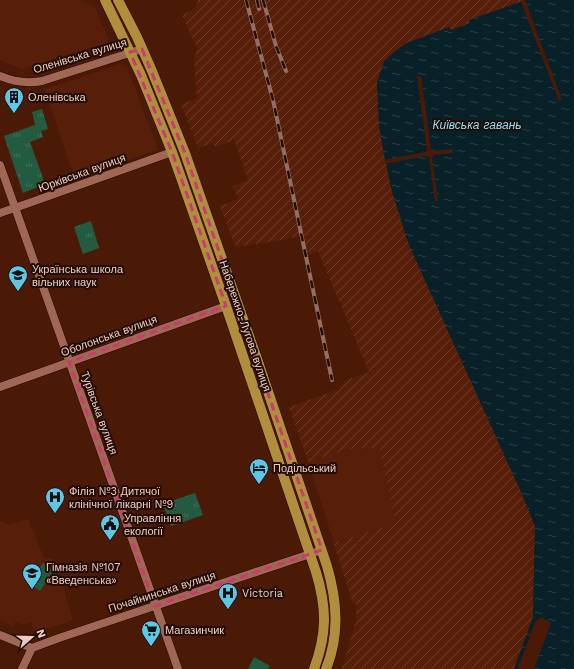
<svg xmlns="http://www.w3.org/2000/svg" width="574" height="669" viewBox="0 0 574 669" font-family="'Work Sans',sans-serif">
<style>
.built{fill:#571f09}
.industrial{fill:url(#industrial-furrows)}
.grass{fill:url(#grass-tufts)}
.garden{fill:#235b41}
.water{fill:url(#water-ripples)}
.pier{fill:#4a1a07}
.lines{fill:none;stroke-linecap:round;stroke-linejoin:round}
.street-casing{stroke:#290600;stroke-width:9}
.primary-casing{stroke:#290600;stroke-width:11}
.street{stroke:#a06854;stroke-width:8}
.primary{stroke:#b08e3d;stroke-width:10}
.rail-casing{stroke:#966d5e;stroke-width:4}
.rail{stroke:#220c06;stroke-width:2.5;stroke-dasharray:8;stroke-linecap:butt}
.marked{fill:none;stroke:#ca3c6f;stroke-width:3;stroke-dasharray:8 5;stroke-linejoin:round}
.labels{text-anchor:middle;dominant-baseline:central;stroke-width:4;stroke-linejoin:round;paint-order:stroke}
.street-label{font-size:11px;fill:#ecccc1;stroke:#220c06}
.poi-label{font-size:11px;fill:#ecccc1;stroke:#220c06;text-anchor:start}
.water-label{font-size:12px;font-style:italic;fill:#8cdff9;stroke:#220c06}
</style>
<defs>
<pattern id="industrial-furrows" width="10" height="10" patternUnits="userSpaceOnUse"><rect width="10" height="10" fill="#571f09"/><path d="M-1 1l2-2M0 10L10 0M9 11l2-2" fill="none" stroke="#6f3e2b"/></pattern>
<pattern id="grass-tufts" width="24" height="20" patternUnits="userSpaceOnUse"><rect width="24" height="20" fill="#235b41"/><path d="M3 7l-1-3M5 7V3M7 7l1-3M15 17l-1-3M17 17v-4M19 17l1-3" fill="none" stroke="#43715b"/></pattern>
<pattern id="water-ripples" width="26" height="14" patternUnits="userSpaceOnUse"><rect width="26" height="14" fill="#082027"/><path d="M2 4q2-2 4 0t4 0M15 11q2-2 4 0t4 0" fill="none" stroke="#2c3f45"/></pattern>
</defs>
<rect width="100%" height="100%" fill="#4a1a07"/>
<path class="built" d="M 0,0 L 81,0 L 96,8 L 102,27 L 104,27 L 109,42 L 23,69 L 0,60 Z
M 121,64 L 124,65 L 127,67 L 158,149 L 75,179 L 45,89 Z
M 379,448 L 396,523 L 334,543 L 308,462 L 348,449 Z
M 28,519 L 44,558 L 54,559 L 73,620 L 35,633 L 31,622 L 24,625 L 15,622 L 13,627 L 0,620 L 0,521 L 8,525 Z"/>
<path class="industrial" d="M 198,0 L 526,0 L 469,20 L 470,23 L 451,30 L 449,27 L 407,43 L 393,53 L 379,126 L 385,160 L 393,195 L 409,245 L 521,492 L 535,526 L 533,617 L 514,669 L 342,669 L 356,620 L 356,604 L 353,604 L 334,543 L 396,523 L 379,448 L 348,449 L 308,462 L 289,407 L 337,390 L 346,380 L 369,372 L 318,251 L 308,255 L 304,236 L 243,246 L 236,248 L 220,206 L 238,199 L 233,186 L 248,180 L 234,140 L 215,147 L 213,143 L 198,148 L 181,104 L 197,98 L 194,61 L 197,48 L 182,15 L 195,9 Z"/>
<path class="grass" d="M 42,109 L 48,129 L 41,131 L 43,137 L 30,142 L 45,184 L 23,193 L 4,136 L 35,125 L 32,112 Z
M 91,221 L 99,248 L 83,254 L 74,227 Z
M 195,493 L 203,515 L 171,526 L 163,504 Z"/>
<path class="garden" d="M 43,563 L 54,570 L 40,591 L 30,584 Z
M 254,657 L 270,666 L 268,669 L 248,669 Z"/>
<path class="water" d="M 526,0 L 574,0 L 574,669 L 514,669 L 533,617 L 535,526 L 521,492 L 409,245 L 393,195 L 385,160 L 379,126 L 377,83 L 384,61 L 393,53 L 407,43 L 449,27 L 451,30 L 470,23 L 469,20 Z"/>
<path class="pier" d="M 525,0 L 562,100 L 559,101 L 521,2 Z
M 417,76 L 421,76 L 431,149 L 434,151 L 453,149 L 453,153 L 434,155 L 432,158 L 438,201 L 435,201 L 429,157 L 425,156 L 386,164 L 385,160 L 425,152 L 427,151 Z
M 541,617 L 551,623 L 534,669 L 519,669 L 518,666 L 530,637 L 527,635 L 527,633 L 530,634 L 536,621 Z"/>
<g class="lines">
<defs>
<path id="street" d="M 0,76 C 14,82 26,84 42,81 L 142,49
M 0,165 L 178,669
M 0,213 L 29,203 L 172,152
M 0,387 L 226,306
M 0,635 L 32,648
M 22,669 L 32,648 L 59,638 L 322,550"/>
<path id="primary" d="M 105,0 L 141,75 L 172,152 L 226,306 L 316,572 C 327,608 327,634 314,669
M 118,0 L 137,37 L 152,71 L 185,153 L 256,356 L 327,566 C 337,601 340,634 326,669"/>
</defs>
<use href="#street" class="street-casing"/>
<use href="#primary" class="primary-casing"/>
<use href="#street" class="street"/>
<use href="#primary" class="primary"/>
<defs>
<path id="rail" d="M 246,0 L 259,48 L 273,100 L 332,380
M 257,0 L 259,9
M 263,0 L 276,46 L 286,71"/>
</defs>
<use href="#rail" class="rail-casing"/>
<use href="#rail" class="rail"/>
</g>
<path class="marked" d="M 142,49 L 185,153 L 322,550 L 155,606 L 69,362 L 226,306 L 172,152 L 130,52 Z"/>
<defs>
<symbol id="building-pin" viewBox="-11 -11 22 30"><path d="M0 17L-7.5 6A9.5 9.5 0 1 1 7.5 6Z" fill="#5cc7e7" stroke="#220c06"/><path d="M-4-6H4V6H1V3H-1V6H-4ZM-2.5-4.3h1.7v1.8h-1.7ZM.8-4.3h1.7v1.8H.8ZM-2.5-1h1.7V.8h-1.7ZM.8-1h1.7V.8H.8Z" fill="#111"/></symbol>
<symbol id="school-pin" viewBox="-11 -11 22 30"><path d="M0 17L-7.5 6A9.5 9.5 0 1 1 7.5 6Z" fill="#5cc7e7" stroke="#220c06"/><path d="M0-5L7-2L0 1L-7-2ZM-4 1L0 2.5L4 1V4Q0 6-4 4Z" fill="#111"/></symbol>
<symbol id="hotel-pin" viewBox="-11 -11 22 30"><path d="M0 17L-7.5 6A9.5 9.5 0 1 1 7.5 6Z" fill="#5cc7e7" stroke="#220c06"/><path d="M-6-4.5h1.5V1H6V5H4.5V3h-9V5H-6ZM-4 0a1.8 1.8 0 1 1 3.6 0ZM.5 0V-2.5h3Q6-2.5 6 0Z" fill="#111"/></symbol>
<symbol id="hospital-pin" viewBox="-11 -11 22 30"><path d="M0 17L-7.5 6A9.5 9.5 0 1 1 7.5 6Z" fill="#5cc7e7" stroke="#220c06"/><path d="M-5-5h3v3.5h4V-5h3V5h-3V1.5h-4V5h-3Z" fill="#111"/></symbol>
<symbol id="civic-pin" viewBox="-11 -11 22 30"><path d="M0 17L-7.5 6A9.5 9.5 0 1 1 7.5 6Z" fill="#5cc7e7" stroke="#220c06"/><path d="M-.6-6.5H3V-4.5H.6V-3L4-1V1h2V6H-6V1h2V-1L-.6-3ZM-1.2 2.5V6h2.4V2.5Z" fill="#111"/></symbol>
<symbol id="supermarket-pin" viewBox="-11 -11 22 30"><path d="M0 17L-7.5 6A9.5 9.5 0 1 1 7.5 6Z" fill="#5cc7e7" stroke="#220c06"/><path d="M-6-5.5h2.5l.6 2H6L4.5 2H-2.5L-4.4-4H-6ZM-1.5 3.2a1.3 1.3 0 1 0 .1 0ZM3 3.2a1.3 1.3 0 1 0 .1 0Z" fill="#111"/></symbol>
</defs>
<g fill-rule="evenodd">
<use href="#building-pin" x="3" y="86" width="22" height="30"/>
<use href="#school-pin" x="7" y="264" width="22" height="30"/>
<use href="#hotel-pin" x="248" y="457" width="22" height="30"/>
<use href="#hospital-pin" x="44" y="486" width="22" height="30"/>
<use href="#civic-pin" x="99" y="513" width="22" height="30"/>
<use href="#school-pin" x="21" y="562" width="22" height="30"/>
<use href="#hospital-pin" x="217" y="582" width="22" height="30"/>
<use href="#supermarket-pin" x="140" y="619" width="22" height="30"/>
</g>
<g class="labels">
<g class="street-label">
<text transform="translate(80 56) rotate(-17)">Оленівська вулиця</text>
<text transform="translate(82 173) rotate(-20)">Юрківська вулиця</text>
<text transform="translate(245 326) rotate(71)">Набережно-Лугова вулиця</text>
<text transform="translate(109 336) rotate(-20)">Оболонська вулиця</text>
<text transform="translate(99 413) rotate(70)">Турівська вулиця</text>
<text transform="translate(162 592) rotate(-18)">Почайнинська вулиця</text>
</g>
<g class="poi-label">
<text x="28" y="97">Оленівська</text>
<text x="32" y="269">Українська школа<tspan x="32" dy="13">вільних наук</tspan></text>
<text x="273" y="468">Подільський</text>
<text x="69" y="491">Філія №3 Дитячої<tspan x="69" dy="13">клінічної лікарні №9</tspan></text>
<text x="124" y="518">Управління<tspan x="124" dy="13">екології</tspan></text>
<text x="46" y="567">Гімназія №107<tspan x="46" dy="13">«Введенська»</tspan></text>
<text x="242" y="593">Victoria</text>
<text x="165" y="630">Магазинчик</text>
</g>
<g class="water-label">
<text x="477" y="125">Київська гавань</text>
</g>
</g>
<g transform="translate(32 637) rotate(70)" stroke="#220c06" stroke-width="3" paint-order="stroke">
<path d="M0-3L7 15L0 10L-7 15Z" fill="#ecccc1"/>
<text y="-6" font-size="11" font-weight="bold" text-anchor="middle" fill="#ecccc1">N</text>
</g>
</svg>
